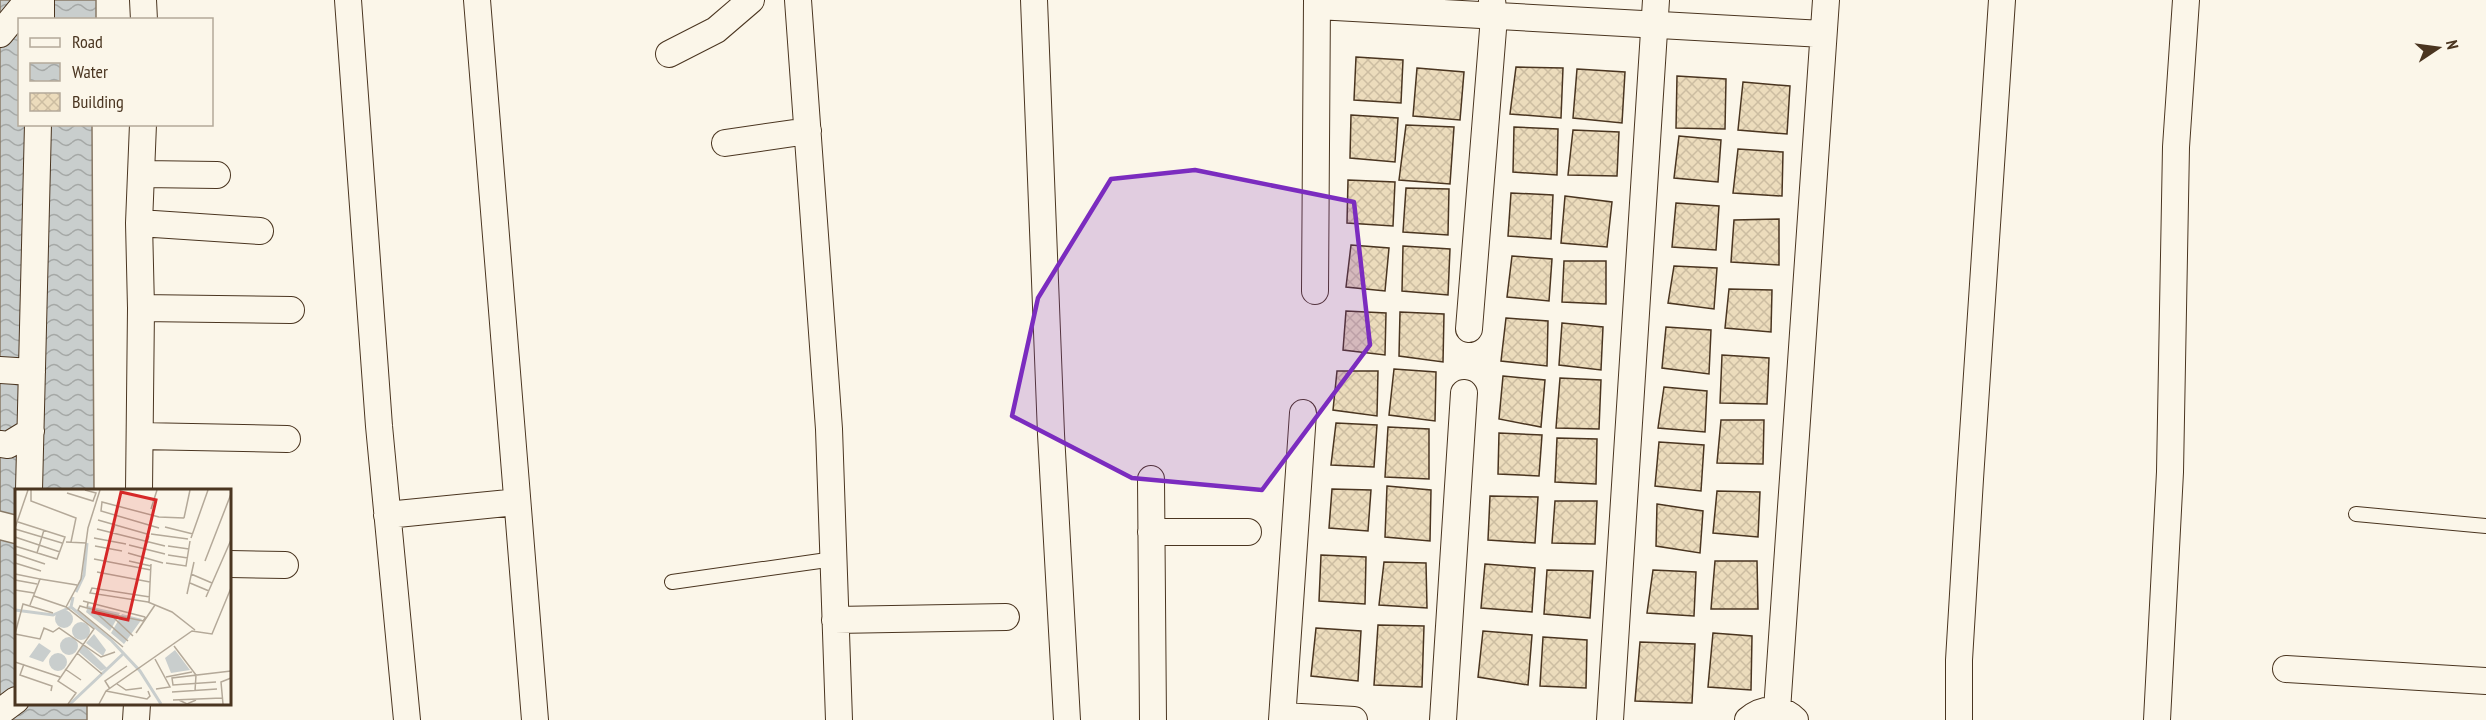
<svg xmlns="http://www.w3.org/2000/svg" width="2486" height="720" viewBox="0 0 2486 720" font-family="'PT Sans Narrow',sans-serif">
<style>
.water{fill:url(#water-waves);stroke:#887966;stroke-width:1.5}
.building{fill:url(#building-cross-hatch);stroke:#4a3520;stroke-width:1.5}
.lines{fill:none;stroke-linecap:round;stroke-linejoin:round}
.service-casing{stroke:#4a3520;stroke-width:16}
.minor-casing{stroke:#4a3520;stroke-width:28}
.service{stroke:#fbf6e9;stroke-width:14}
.minor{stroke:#fbf6e9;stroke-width:26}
.marked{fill:#7b2cbf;fill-opacity:0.2;stroke:#7b2cbf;stroke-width:4.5;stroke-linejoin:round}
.inset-river{fill:none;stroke:#c9cecd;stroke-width:3}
.inset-road{fill:none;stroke:#b4a999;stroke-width:1.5}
.view{fill:#d62828;fill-opacity:0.15;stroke:#d62828;stroke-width:3}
.inset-edge{fill:none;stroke:#4a3520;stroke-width:3}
</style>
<defs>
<pattern id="water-waves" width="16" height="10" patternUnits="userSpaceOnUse" patternTransform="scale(1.5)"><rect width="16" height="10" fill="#c9cecd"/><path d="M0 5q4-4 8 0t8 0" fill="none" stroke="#a5a8a6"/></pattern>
<pattern id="building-cross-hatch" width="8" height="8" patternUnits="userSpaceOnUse" patternTransform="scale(1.5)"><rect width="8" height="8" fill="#ecdcbc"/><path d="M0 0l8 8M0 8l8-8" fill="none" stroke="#ccbda1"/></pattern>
</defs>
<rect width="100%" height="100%" fill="#fbf6e9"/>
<path class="water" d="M 0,0 L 96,0 L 96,19 L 20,20 L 20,124 L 92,125 L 94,490 L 16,490 L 16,515 L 0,511 Z
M 0,540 L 16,544 L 16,704 L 87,704 L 87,720 L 0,720 Z"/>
<path class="building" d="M 1356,57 L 1403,60 L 1401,103 L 1354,100 Z
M 1516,67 L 1563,68 L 1561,118 L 1510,114 Z
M 1417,68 L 1464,72 L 1460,120 L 1413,116 Z
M 1577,69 L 1625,72 L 1622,123 L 1573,118 Z
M 1677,76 L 1726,79 L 1725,129 L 1676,128 Z
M 1743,82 L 1790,86 L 1787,134 L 1738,130 Z
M 1351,115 L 1398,118 L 1395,162 L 1350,158 Z
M 1406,125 L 1454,127 L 1450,184 L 1399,180 Z
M 1514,127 L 1558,129 L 1557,175 L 1513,172 Z
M 1573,130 L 1619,132 L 1617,176 L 1568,175 Z
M 1679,136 L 1721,140 L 1718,182 L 1674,178 Z
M 1738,149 L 1783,152 L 1782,196 L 1733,193 Z
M 1348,180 L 1395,182 L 1393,226 L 1347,223 Z
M 1406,188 L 1449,189 L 1448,235 L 1403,232 Z
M 1511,193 L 1553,195 L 1551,239 L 1508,236 Z
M 1565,196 L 1612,202 L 1607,247 L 1561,243 Z
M 1676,203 L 1719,206 L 1716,250 L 1672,247 Z
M 1779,219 L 1779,265 L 1731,262 L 1734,220 Z
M 1351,245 L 1389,248 L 1385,291 L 1346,287 Z
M 1403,246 L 1450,249 L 1448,295 L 1402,291 Z
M 1512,256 L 1552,259 L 1549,301 L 1507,297 Z
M 1564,261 L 1606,261 L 1606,304 L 1562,302 Z
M 1674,266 L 1717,268 L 1714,309 L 1668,303 Z
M 1729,289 L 1772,290 L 1771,332 L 1725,328 Z
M 1346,311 L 1386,313 L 1385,355 L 1343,350 Z
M 1400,312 L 1444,314 L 1443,362 L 1399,356 Z
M 1506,318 L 1548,321 L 1547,366 L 1501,361 Z
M 1562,323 L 1603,327 L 1601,370 L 1559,365 Z
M 1666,327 L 1711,330 L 1709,374 L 1662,368 Z
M 1722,355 L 1769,358 L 1767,404 L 1720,403 Z
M 1394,369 L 1436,372 L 1435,421 L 1389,415 Z
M 1337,371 L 1378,371 L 1377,416 L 1333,410 Z
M 1503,376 L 1545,380 L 1541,427 L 1499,419 Z
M 1560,378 L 1601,380 L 1599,429 L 1556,428 Z
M 1664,387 L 1707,391 L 1705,432 L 1658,428 Z
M 1721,420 L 1764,420 L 1763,464 L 1717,463 Z
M 1336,423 L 1377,425 L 1374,467 L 1331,465 Z
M 1388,427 L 1429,429 L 1429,479 L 1385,477 Z
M 1499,433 L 1542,435 L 1539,476 L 1498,474 Z
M 1557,438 L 1597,439 L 1596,484 L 1555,482 Z
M 1659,442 L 1704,445 L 1701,491 L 1655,486 Z
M 1387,486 L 1431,490 L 1430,541 L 1385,537 Z
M 1332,489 L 1371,490 L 1368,531 L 1329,528 Z
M 1717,491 L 1760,492 L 1758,537 L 1713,533 Z
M 1490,496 L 1538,497 L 1535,543 L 1488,540 Z
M 1555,501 L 1597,501 L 1595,544 L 1552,543 Z
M 1657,504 L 1703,511 L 1700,553 L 1656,546 Z
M 1321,555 L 1366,557 L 1365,604 L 1319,601 Z
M 1715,561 L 1757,561 L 1758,609 L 1711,609 Z
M 1384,562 L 1426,563 L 1427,608 L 1379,605 Z
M 1485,564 L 1535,568 L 1532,612 L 1481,608 Z
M 1547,570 L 1593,571 L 1590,618 L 1544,614 Z
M 1653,570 L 1696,572 L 1694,616 L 1647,613 Z
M 1378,625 L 1424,626 L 1422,687 L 1374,685 Z
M 1316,628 L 1361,631 L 1358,681 L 1311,676 Z
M 1483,631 L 1532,635 L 1528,685 L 1478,677 Z
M 1713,633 L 1752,636 L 1751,690 L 1708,687 Z
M 1543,637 L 1587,640 L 1586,688 L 1540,686 Z
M 1640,642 L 1695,644 L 1692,703 L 1635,701 Z"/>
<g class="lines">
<defs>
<path id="service" d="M 2356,514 L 2486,526
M 672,582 L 834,559"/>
<path id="minor" d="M 143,0 L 144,20
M 348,0 L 379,426 L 407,720
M 477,0 L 535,720
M 798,0 L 829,429 L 839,720
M 1034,0 L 1051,434 L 1067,720
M 1317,6 L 1823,34
M 41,20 L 41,0
M 0,34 L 28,0
M 669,54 L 716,30 L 751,0
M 725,143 L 808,131
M 143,174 L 217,175
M 139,223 L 260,231
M 1315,291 L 1317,0
M 141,308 L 291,310
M 1469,329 L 1494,17 L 1492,0
M 0,370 L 32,372
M 140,436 L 287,439
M 0,444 L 8,445 L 31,431
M 1151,479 L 1153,720
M 29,490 L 38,124
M 139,490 L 141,308 L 139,223 L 143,124
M 387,515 L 517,502
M 1151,532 L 1248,532
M 230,564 L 285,565
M 835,620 L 1006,617
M 2286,669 L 2486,681
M 1777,710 L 1826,0
M 0,712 L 16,700
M 1283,716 L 1354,720
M 136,720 L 137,704
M 1282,720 L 1303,413
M 1443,720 L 1464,393
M 1610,720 L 1656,0
M 1748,720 C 1762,708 1781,706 1795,720
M 1959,720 L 1959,660 L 1970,479 L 2002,0
M 2157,720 L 2170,472 L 2176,147 L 2186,0"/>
</defs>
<use href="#service" class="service-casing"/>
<use href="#minor" class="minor-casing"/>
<use href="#service" class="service"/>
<use href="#minor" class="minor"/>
</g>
<path class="marked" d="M 1195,170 L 1354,202 L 1370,345 L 1262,490 L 1132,478 L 1012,416 L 1038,298 L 1111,179 Z"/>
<g transform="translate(15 489)">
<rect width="216" height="216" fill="#fbf6e9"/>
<path d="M 73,117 L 105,124 L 95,142 L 71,123 ZM40 130a9 9 0 1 1 18 0a9 9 0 1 1-18 0ZM 107,125 L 127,130 L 109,155 L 96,144 ZM57 142a9 9 0 1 1 18 0a9 9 0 1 1-18 0ZM 79,145 L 91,161 L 88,167 L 71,154 ZM45 157a9 9 0 1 1 18 0a9 9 0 1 1-18 0ZM 24,154 L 36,162 L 28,173 L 14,168 ZM 67,157 L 70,157 L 92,179 L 86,182 L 64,163 ZM 160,161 L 175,181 L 156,184 L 150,169 ZM34 173a9 9 0 1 1 18 0a9 9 0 1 1-18 0Z" fill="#c9cecd"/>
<path class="inset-river" d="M 61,103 L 69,86 L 72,54M 56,118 L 96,151 L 125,182 L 146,215M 0,121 L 38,126 L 56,118 L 58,108M 55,215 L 109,164"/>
<path class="inset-road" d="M 16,1 L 16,12 L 61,29 L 56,53M 52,4 L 78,12 L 81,4 L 70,1M 136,20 L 142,1M 169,29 L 175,1M 83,31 L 132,45M 150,38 L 178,45M 0,39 L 13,1M 144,39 L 86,22 L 87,13 L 144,28 L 169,29M 0,40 L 47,54M 82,40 L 150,57M 136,45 L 173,50M 0,48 L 45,63M 79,49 L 111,55M 176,49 L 193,1M 51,53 L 71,54M 114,56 L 150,65M 0,57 L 42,70 L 50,48 L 3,33M 80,57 L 107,62M 153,57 L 174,60M 93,59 L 100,35M 22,64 L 29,41M 113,64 L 148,74M 0,65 L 30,75M 153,66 L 173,69M 127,68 L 134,47M 79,70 L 136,81M 114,72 L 136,77M 190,72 L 216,5M 0,74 L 26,82M 151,74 L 171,77 L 175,52M 82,83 L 135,93M 0,85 L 25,90 L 15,116M 176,85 L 197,94M 25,90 L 62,96M 0,91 L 22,95M 175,94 L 194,102M 0,101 L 19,104M 172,105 L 179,73M 19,107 L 51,118 L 79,140 L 43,192 L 61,204 L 53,215M 135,108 L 77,99 L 75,104 L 133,113 L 157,123 L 180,141M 191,108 L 216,51M 68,112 L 130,128M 73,114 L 72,119 L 109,128 L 128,132 L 131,128M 134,114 L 136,75M 51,118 L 66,90 L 73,39 L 85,1M 72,119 L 65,117 L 63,121 L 108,158M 79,122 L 113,152M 99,129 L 118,147M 121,144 L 140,116M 0,145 L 25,150 L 29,139 L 38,143 L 44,139 L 86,168 L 100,163M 0,145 L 8,115 L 38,124M 159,157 L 181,186 L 180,202M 62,164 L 87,185M 140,170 L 155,198 L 141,200M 0,173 L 45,188M 9,175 L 5,186 L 37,197 L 36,202M 50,180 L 66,191M 151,188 L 177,183M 201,193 L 158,196 L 157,189 L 216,182M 102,195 L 111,201 L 127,199M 95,200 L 90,192 L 112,177M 91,202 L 132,210 L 135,207 L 133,202M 157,203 L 202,200M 158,211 L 207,209M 164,211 L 172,215 L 181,211M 84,215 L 91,202 L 177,142 L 197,145 L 216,99M 208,215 L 206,193 L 216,189"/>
<path class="view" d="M 106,3 L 141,11 L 113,131 L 78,123 Z"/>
<rect width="216" height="216" class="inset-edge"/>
</g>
<rect x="18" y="18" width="195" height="108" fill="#fbf6e9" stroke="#b4a999" stroke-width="1.5"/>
<rect x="30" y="38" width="30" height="9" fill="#fbf6e9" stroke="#b4a999" stroke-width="1.5"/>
<text x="72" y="48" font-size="18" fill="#4a3520">Road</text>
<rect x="30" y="63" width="30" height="18" fill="url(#water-waves)" stroke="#b4a999" stroke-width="1.5"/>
<text x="72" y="78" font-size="18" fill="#4a3520">Water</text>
<rect x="30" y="93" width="30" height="18" fill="url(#building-cross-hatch)" stroke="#b4a999" stroke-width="1.5"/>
<text x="72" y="108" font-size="18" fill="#4a3520">Building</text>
<g transform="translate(2438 48) rotate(77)" stroke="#fbf6e9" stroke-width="4.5" paint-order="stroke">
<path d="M0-4.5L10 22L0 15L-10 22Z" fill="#4a3520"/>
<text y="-9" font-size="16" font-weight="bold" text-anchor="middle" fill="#4a3520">N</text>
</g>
</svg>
